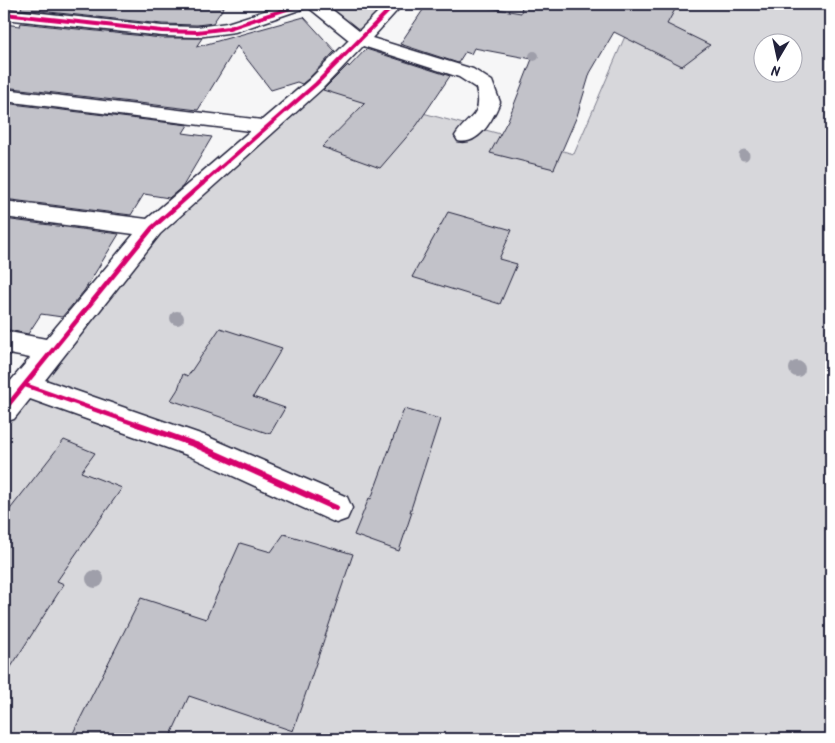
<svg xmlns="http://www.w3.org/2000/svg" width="835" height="743" viewBox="0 0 835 743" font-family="Kalam,sans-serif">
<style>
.green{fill:#d7d7db;stroke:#7c7c8b;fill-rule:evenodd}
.building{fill:#c2c2c9;stroke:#22223b}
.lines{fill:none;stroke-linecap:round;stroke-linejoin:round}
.minor-casing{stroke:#22223b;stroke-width:3}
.minor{fill:#fff;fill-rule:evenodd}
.cycleway-far2-casing{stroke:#fff;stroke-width:5.5}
.cycleway-far1-casing{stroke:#fff;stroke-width:8}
.cycleway-casing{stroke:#fff;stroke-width:9}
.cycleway-far2{stroke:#d6006c;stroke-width:4}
.cycleway-far1{stroke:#d6006c;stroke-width:4.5}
.cycleway{stroke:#d6006c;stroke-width:6}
.tree{fill:#9f9faa}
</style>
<rect width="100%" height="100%" fill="#f6f6f7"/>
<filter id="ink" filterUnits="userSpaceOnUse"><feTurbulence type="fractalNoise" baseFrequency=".02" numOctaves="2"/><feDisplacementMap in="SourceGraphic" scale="10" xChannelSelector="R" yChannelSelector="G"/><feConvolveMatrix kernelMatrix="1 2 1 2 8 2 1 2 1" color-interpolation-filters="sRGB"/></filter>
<g filter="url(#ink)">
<path class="green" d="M 315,4 L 395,4 L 359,38 Z
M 639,4 L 831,4 L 831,739 L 4,739 L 4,415 L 25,385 L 152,228 L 316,84 L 574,154 ZM 762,42 L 792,42 L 792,72 L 762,72 Z"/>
<path class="building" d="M 22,4 L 226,4 L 213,23 L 197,25 L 162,24 L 21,9 Z
M 427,4 L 468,4 L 521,13 L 522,4 L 678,4 L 667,24 L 710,45 L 682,66 L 614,32 L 590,73 L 577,116 L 554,169 L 490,153 L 508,120 L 532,59 L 474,48 L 471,54 L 465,52 L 458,63 L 400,44 Z
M 304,17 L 335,51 L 308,79 L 302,84 L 297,82 L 271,90 L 237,46 L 198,110 L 4,87 L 4,24 L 20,26 L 21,23 L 162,38 L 202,38 L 196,47 Z
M 366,49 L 450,76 L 417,125 L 380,168 L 322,147 L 365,103 L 323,90 L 348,65 L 349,67 Z
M 4,103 L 188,125 L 183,133 L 212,137 L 183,186 L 169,198 L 144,194 L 131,215 L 4,199 Z
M 448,212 L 512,230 L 499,259 L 517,264 L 500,304 L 412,277 Z
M 4,219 L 119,234 L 84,291 L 62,317 L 41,314 L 28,334 L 4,329 Z
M 220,328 L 282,348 L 253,397 L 285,408 L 270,434 L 171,400 L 178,389 L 183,374 L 188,376 Z
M 404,409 L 440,419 L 410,512 L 412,512 L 399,551 L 354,535 L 369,498 L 371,499 Z
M 64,440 L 95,453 L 81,472 L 122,488 L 57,581 L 64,584 L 4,678 L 4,517 Z
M 284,534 L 353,554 L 293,731 L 189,696 L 169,739 L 70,739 L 141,598 L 206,619 L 240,543 L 271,552 Z"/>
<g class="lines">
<defs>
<path id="minor" d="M 286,4 L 325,4 L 359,31 L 386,4 L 403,4 L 372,38 L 473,69 L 492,81 L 500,102 C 493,119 479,146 458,141 L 455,136 C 468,115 484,117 476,88 L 459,77 L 363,46 L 323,88 L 160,234 L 45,380 L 206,436 L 347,497 L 352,508 L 347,519 L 336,523 L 187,455 L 30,399 L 14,419 L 4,422 L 4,389 L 30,358 L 4,353 L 4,331 L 46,339 L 134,234 L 4,217 L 4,201 L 147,219 L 250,131 L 4,101 L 4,89 L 262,120 L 309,80 L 349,40 L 308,7 L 235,32 L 197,37 L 162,36 L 4,19 L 4,9 L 162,26 L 197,27 L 227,23 Z"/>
</defs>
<use href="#minor" class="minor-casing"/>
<use href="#minor" class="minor"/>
<defs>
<path id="cycleway-far2" d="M 4,14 L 162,31 L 197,32 L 229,28 L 302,4
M 202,184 L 316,84 L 395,4"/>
<path id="cycleway-far1" d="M 25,385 L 141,426
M 4,410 L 152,228 L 203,183"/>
<path id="cycleway" d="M 137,424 L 196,445 L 336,508"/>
</defs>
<use href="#cycleway-far2" class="cycleway-far2-casing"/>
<use href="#cycleway-far1" class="cycleway-far1-casing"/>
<use href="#cycleway" class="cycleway-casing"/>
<use href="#cycleway-far2" class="cycleway-far2"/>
<use href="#cycleway-far1" class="cycleway-far1"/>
<use href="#cycleway" class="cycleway"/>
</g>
<g class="tree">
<circle cx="534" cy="56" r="5"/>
<circle cx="744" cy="155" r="5.5"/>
<circle cx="177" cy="318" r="7"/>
<circle cx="797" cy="369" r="8"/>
<circle cx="95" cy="579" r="9"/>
</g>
</g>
<rect width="835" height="743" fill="none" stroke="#fff" stroke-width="20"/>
<rect x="10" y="10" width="815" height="723" fill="none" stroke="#22223b" stroke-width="2" filter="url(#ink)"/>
<g transform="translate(778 58) rotate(189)"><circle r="24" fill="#ffffff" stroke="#a7a7b1"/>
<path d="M0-4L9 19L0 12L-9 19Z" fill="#22223b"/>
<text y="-8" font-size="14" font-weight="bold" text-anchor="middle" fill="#22223b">N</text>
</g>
</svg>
